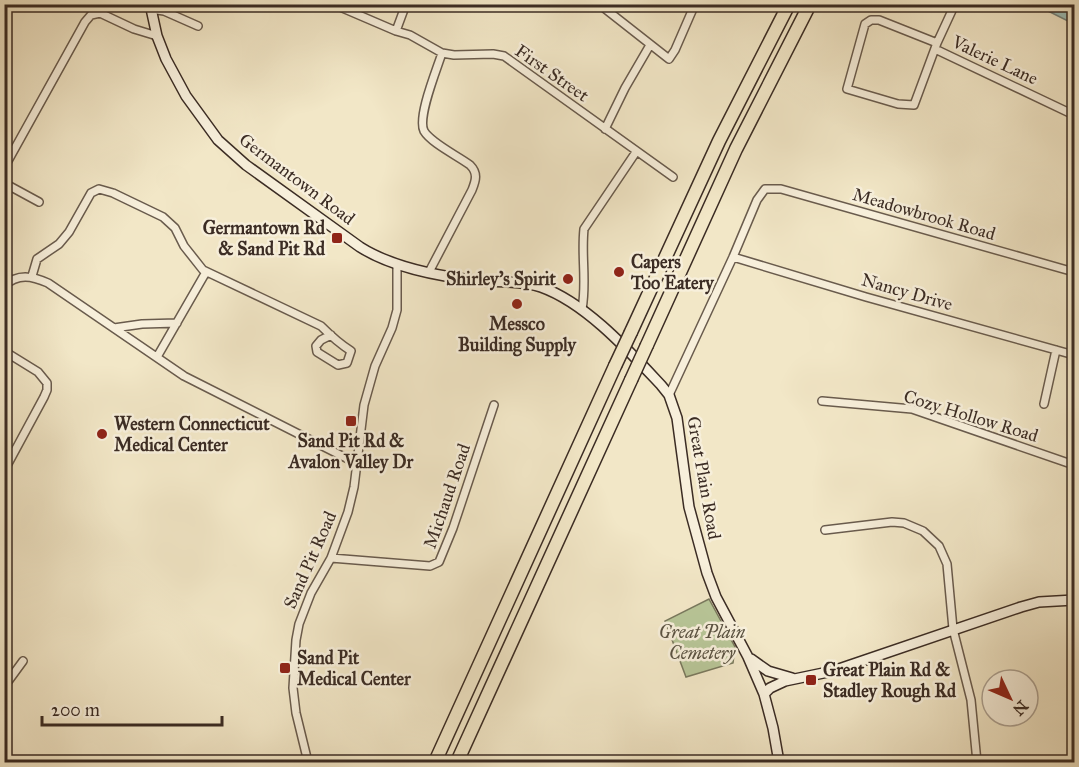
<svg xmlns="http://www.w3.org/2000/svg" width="1079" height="767" viewBox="0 0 1079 767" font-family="'IM FELL Great Primer',serif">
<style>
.green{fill:#b8c698;stroke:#7a795e;stroke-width:1.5}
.water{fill:#9cbfb9;stroke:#75847d;stroke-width:1.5}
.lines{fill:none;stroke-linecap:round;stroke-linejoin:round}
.street-casing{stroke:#695b4d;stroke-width:10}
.secondary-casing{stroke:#3b2c24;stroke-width:12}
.highway-casing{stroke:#3b2c24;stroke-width:15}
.street{stroke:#f7efdb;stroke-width:7}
.secondary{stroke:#f7efdb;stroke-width:9}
.highway{stroke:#f2e7c7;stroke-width:12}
.highway-bridge-casing{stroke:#3b2c24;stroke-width:15;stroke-linecap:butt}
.highway-bridge{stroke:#f2e7c7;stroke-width:12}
.poi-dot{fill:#8f2418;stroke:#f7efdb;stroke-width:2}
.labels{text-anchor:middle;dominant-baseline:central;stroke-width:5;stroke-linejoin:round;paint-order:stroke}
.street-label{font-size:18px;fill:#3b2c24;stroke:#f7efdb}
.poi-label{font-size:18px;font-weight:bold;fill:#3b2c24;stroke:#f7efdb;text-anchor:start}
.park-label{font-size:18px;font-style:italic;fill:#5a5241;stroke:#f7efdb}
</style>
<rect width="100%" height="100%" fill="#f2e7c7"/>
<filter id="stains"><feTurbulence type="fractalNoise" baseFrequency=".00333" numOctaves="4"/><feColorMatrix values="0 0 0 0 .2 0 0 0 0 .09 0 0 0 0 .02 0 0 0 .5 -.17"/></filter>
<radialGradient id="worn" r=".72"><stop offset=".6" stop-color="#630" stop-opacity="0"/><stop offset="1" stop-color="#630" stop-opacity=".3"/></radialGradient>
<path class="green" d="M 709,599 L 735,647 L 733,663 L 686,677 L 665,621 Z"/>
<path class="water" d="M 1036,5 L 1074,5 L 1074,24 Z"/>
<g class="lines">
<defs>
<path id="street" d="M 333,4 L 396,31 L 410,35 L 442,53 L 454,55 L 493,54 L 504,56 L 673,177
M 599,4 L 669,59 L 675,50 L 695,4
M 150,9 L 164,11 L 198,26
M 396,31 L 406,4
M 937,43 L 879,20 L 871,20 L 865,24 L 847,89 L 898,104 L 914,105 L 937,43 L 955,4
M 935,49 L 1074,115
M 605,129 L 625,88 L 650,45
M 4,168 L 85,22 L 91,15 L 100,13 L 134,29 L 157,36
M 4,183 L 39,202
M 733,257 L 866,297 L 1074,355
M 429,272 L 472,190 C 476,180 478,173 470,165 C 458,156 431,143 424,131 C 417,117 437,69 442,53
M 32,276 L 37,259 L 59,244 L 69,232 L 91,193 L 99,189 L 113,193 L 163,217 L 175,228 L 184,246 L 203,270 L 321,326 C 331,336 340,344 351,351 L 347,363 L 338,365 L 317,352 L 316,346 L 321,340 L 331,335
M 4,286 C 18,273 32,276 48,283 L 184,376 L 356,463
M 582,309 C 587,282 581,256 584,229 L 636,152
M 114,328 L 142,324 L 177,323
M 4,351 L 38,372 L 47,383 L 47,390 L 44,397 L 4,471
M 157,357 L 206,272
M 669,395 L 733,257 L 757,200 L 765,189 L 781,189 L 1074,272
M 822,401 L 912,409 L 1074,465
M 1044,404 L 1056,350
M 825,530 L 892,522 L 904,523 L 923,531 L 939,546 L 947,564 L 953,629 L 971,700 L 977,762
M 331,558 L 430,566 L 439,562 L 453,528 L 494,405
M 4,687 L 23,661
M 308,762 L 296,713 L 293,688 L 296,640 L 299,624 L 311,593 L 331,558 L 348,512 L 354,487 L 364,405 L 375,366 L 392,328 L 397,310 L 397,266"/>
<path id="secondary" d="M 150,4 L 157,36 L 166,59 L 186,96 L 218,140 L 246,165 L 360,247 C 395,269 442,277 482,281 C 502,282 523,281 541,287 C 586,303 629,351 661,385 L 669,395 L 677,418 L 689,507 L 707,573 L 716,597 L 748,657 L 764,694 L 773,728 L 779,762
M 751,659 L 768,671 L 792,678
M 764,694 L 770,688 L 785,681 L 833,671 L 1021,607 L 1039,602 L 1074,600"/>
<path id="highway" d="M 631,332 L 719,141 L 789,4
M 647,345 L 736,149 L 810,4
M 435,762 L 615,366
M 457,762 L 631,380"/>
</defs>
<use href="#street" class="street-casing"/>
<use href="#secondary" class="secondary-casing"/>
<use href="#highway" class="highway-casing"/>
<use href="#street" class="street"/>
<use href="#secondary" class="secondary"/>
<use href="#highway" class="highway"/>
<defs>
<path id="highway-bridge" d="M 615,366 L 631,332
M 631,380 L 647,345"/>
</defs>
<use href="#highway-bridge" class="highway-bridge-casing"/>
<use href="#highway-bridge" class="highway-bridge"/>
</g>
<g class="poi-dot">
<rect x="331" y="232" width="12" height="12" rx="3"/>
<circle cx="619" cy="272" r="6"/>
<circle cx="568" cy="279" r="6"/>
<circle cx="517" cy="304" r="6"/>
<rect x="345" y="415" width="12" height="12" rx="3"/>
<circle cx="102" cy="434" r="6"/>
<rect x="279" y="662" width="12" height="12" rx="3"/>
<rect x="805" y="674" width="12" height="12" rx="3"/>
</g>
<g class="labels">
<g class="street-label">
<text transform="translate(995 60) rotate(25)">Valerie Lane</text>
<text transform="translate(552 73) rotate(35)">First Street</text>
<text transform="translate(297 179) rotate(37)">Germantown Road</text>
<text transform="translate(924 214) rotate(16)">Meadowbrook Road</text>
<text transform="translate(907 292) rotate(16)">Nancy Drive</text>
<text transform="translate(971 416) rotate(17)">Cozy Hollow Road</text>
<text transform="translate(704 478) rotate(80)">Great Plain Road</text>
<text transform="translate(447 496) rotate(-71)">Michaud Road</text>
<text transform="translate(310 560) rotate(-66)">Sand Pit Road</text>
</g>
<g class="poi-label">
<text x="325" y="228" text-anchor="end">Germantown Rd<tspan x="325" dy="21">&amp; Sand Pit Rd</tspan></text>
<text x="631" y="262">Capers<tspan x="631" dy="21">Too Eatery</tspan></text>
<text x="556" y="279" text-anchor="end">Shirley's Spirit</text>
<text x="517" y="324" text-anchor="middle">Messco<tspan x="517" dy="21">Building Supply</tspan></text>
<text x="114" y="424">Western Connecticut<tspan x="114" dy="21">Medical Center</tspan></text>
<text x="351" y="441" text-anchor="middle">Sand Pit Rd &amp;<tspan x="351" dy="21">Avalon Valley Dr</tspan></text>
<text x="297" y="658">Sand Pit<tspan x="297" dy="21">Medical Center</tspan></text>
<text x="823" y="670">Great Plain Rd &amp;<tspan x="823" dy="21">Stadley Rough Rd</tspan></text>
</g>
<g class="park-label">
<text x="702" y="632">Great Plain<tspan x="702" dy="21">Cemetery</tspan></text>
</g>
</g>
<rect width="1079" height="767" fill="none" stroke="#f2e7c7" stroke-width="24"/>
<rect x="6" y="6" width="1067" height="755" fill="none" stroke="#3b2c24" stroke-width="3"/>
<rect x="12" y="12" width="1055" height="743" fill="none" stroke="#3b2c24" stroke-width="1.5"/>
<g transform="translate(1010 698) rotate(134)"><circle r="28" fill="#f7efdb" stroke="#aca192" stroke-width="1.5"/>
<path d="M0-4.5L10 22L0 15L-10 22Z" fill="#8f2418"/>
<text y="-9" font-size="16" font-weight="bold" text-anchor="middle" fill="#3b2c24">N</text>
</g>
<path d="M42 716v9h180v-9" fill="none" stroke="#3b2c24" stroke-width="3"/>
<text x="51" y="716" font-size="18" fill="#3b2c24" stroke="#f7efdb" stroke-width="4.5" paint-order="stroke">200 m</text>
<rect width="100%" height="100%" filter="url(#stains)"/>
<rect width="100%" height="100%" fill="url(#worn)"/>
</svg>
